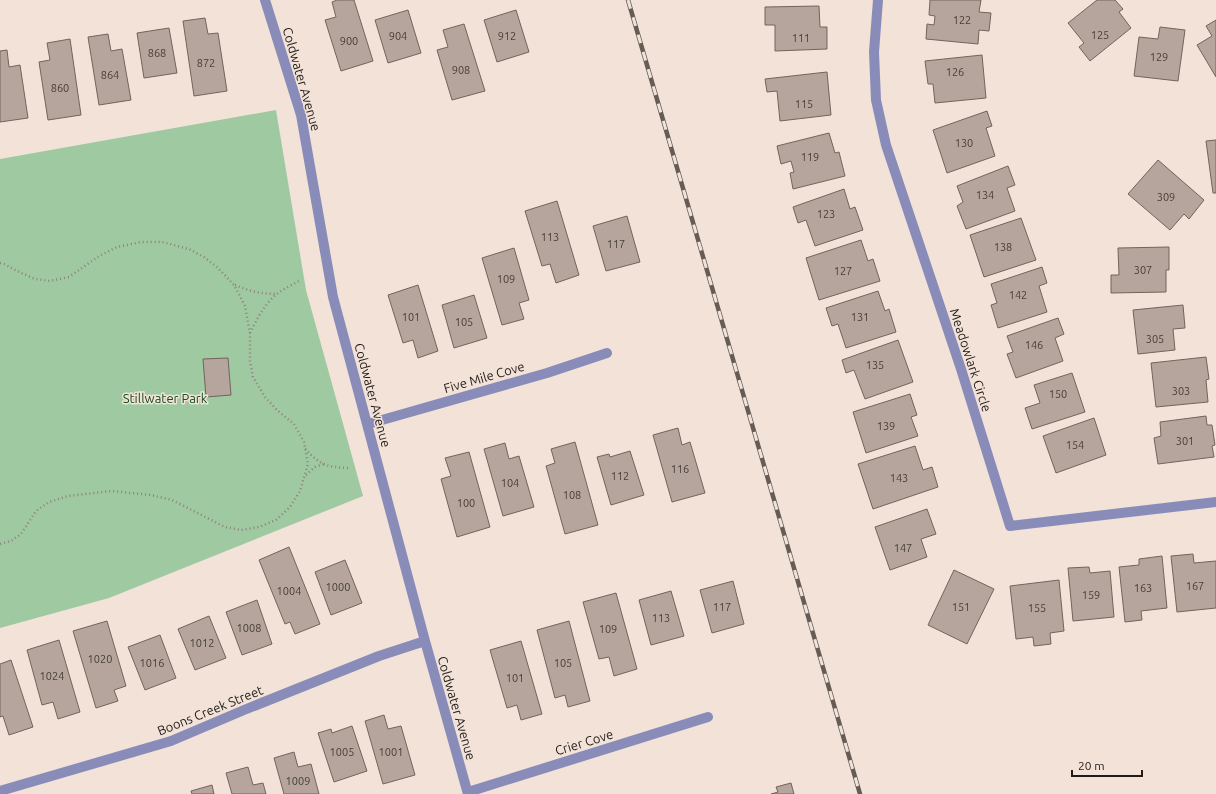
<svg xmlns="http://www.w3.org/2000/svg" width="1216" height="794" viewBox="0 0 1216 794" font-family="Ubuntu,sans-serif">
<style>
.green{fill:#9fc9a0}
.building{fill:#b5a59c;stroke:#72645c}
.lines{fill:none;stroke-linecap:round;stroke-linejoin:round}
.path{stroke:#8d827b;stroke-width:2.5;stroke-dasharray:1 3;stroke-linecap:butt}
.street{stroke:#898cb9;stroke-width:10}
.rail-casing{stroke:#655c56;stroke-width:4.5}
.rail{stroke:#f2e2d8;stroke-width:3;stroke-dasharray:9;stroke-linecap:butt}
.labels{text-anchor:middle;dominant-baseline:central;stroke-width:3;stroke-linejoin:round;paint-order:stroke}
.number-label{font-size:11px;fill:#473e39}
.street-label{font-size:13px;fill:#221c18;stroke:#f2e2d8}
.park-label{font-size:13px;fill:#174d1e;stroke:#f2e2d8}
</style>
<rect width="100%" height="100%" fill="#f2e2d8"/>
<path class="green" d="M 276,110 L 306,290 L 363,496 L 109,598 L 0,628 L 0,159 Z"/>
<path class="building" d="M 337,0 L 354,0 L 373,61 L 341,71 L 325,20 L 336,17 L 332,2 Z
M 930,0 L 981,0 L 979,12 L 991,13 L 989,31 L 979,30 L 978,44 L 926,39 L 927,24 L 934,25 L 935,16 L 929,15 Z
M 1097,0 L 1115,0 L 1123,9 L 1119,12 L 1131,28 L 1090,61 L 1079,47 L 1084,43 L 1068,23 Z
M 819,6 L 820,27 L 827,27 L 827,49 L 775,51 L 775,25 L 765,25 L 765,7 Z
M 408,10 L 421,53 L 388,63 L 375,20 Z
M 516,10 L 529,52 L 497,62 L 484,20 Z
M 205,18 L 208,34 L 218,33 L 227,91 L 194,96 L 183,21 Z
M 1216,20 L 1216,77 L 1197,45 L 1212,36 L 1206,26 Z
M 464,24 L 485,91 L 452,100 L 437,50 L 448,47 L 443,30 Z
M 1160,27 L 1185,30 L 1178,81 L 1134,76 L 1139,37 L 1158,39 Z
M 169,28 L 177,73 L 144,78 L 137,33 Z
M 108,34 L 111,51 L 122,49 L 131,100 L 99,105 L 88,37 Z
M 70,39 L 81,115 L 48,120 L 39,62 L 50,60 L 47,43 Z
M 7,50 L 9,67 L 20,65 L 28,118 L 0,122 L 0,51 Z
M 982,55 L 986,98 L 935,103 L 933,84 L 928,84 L 925,61 Z
M 827,72 L 831,115 L 780,121 L 777,91 L 767,92 L 765,79 Z
M 987,111 L 992,126 L 986,128 L 995,156 L 947,173 L 933,130 Z
M 829,133 L 835,153 L 839,152 L 845,176 L 793,189 L 790,173 L 794,172 L 791,161 L 781,164 L 777,146 Z
M 1216,140 L 1216,193 L 1213,193 L 1206,141 Z
M 1158,160 L 1204,200 L 1189,219 L 1184,214 L 1170,230 L 1128,194 Z
M 1008,166 L 1015,185 L 1007,188 L 1015,211 L 966,229 L 957,206 L 963,202 L 957,186 Z
M 844,189 L 850,209 L 855,207 L 863,230 L 815,246 L 806,220 L 798,223 L 793,207 Z
M 557,201 L 579,275 L 556,283 L 550,264 L 542,266 L 525,211 Z
M 627,216 L 640,262 L 606,271 L 593,226 Z
M 1021,218 L 1036,260 L 984,277 L 970,235 Z
M 861,240 L 868,261 L 873,259 L 880,281 L 819,300 L 806,258 Z
M 1169,247 L 1169,270 L 1166,270 L 1166,292 L 1111,293 L 1111,275 L 1119,275 L 1118,248 Z
M 514,248 L 529,300 L 519,303 L 524,319 L 502,325 L 482,258 Z
M 1042,267 L 1047,283 L 1039,286 L 1047,312 L 998,328 L 991,305 L 997,303 L 991,284 Z
M 418,285 L 438,351 L 418,358 L 413,340 L 403,343 L 388,295 Z
M 878,291 L 885,311 L 889,309 L 896,332 L 846,348 L 838,324 L 832,326 L 826,308 Z
M 474,295 L 487,338 L 454,348 L 442,305 Z
M 1183,305 L 1185,328 L 1173,329 L 1175,350 L 1138,354 L 1133,310 Z
M 1058,318 L 1064,334 L 1055,338 L 1063,361 L 1016,378 L 1007,354 L 1013,352 L 1007,336 Z
M 898,340 L 913,382 L 865,399 L 854,370 L 846,373 L 842,360 Z
M 1206,357 L 1209,379 L 1206,380 L 1208,402 L 1156,407 L 1151,363 Z
M 228,358 L 231,395 L 206,397 L 203,359 Z
M 1072,373 L 1085,412 L 1032,429 L 1025,408 L 1040,403 L 1034,385 Z
M 910,394 L 917,415 L 911,417 L 918,436 L 866,453 L 853,412 Z
M 1206,416 L 1207,425 L 1212,425 L 1215,445 L 1212,446 L 1214,457 L 1158,464 L 1154,438 L 1161,436 L 1160,422 Z
M 1094,418 L 1106,455 L 1056,473 L 1043,436 Z
M 678,428 L 682,445 L 690,442 L 705,493 L 672,502 L 653,435 Z
M 575,442 L 598,525 L 565,534 L 546,466 L 555,463 L 551,449 Z
M 505,443 L 509,459 L 519,456 L 534,507 L 503,516 L 484,449 Z
M 915,446 L 923,470 L 932,467 L 938,487 L 873,509 L 858,464 Z
M 630,451 L 644,495 L 611,505 L 597,457 L 609,454 L 610,457 Z
M 469,452 L 490,527 L 457,537 L 441,479 L 451,476 L 445,458 Z
M 927,509 L 936,534 L 921,539 L 927,557 L 890,570 L 875,527 Z
M 289,547 L 320,624 L 295,634 L 290,622 L 285,624 L 259,560 Z
M 1193,554 L 1194,563 L 1216,561 L 1216,608 L 1177,612 L 1171,556 Z
M 1162,556 L 1167,608 L 1141,611 L 1142,620 L 1125,622 L 1119,567 L 1139,565 L 1139,559 Z
M 345,560 L 362,603 L 331,615 L 315,572 Z
M 1089,567 L 1090,573 L 1110,571 L 1114,617 L 1073,621 L 1068,568 Z
M 954,570 L 994,589 L 967,644 L 928,625 Z
M 1059,580 L 1064,631 L 1050,633 L 1051,644 L 1034,646 L 1033,637 L 1016,639 L 1010,586 Z
M 733,581 L 744,624 L 712,633 L 700,590 Z
M 671,591 L 684,636 L 651,645 L 639,600 Z
M 616,593 L 637,669 L 614,676 L 609,657 L 599,659 L 583,602 Z
M 257,600 L 272,644 L 242,655 L 226,612 Z
M 209,616 L 226,658 L 195,670 L 178,629 Z
M 107,621 L 126,686 L 114,690 L 118,701 L 96,708 L 73,631 Z
M 569,621 L 590,701 L 568,707 L 565,695 L 555,698 L 537,630 Z
M 160,635 L 176,678 L 145,690 L 128,647 Z
M 59,640 L 80,712 L 58,719 L 53,702 L 42,705 L 27,650 Z
M 521,641 L 542,714 L 521,720 L 517,705 L 507,708 L 490,650 Z
M 11,660 L 33,727 L 9,735 L 3,716 L 0,717 L 0,664 Z
M 384,715 L 388,729 L 401,726 L 415,775 L 383,784 L 365,721 Z
M 352,726 L 367,771 L 334,782 L 318,733 L 331,729 L 332,733 Z
M 294,752 L 298,767 L 311,764 L 319,794 L 284,794 L 274,758 Z
M 248,767 L 253,785 L 263,783 L 266,794 L 232,794 L 226,773 Z
M 791,783 L 794,794 L 771,794 L 778,792 L 776,787 Z
M 212,785 L 214,794 L 192,794 L 191,791 Z"/>
<g class="lines">
<path class="path" d="M 0,263 L 4,264 L 19,272 L 35,279 L 50,281 L 69,277 L 99,256 L 117,247 L 141,242 L 162,242 L 189,249 L 204,257 L 218,268 L 234,285 L 245,306 L 250,333 L 250,361 L 253,377 L 265,397 L 278,411 L 294,424 L 304,442 L 308,464 L 300,491 L 290,507 L 276,520 L 259,527 L 241,530 L 225,527 L 172,500 L 151,495 L 111,491 L 68,496 L 49,502 L 36,511 L 21,534 L 11,541 L 0,544
M 235,285 C 249,291 261,294 276,294
M 250,333 C 257,319 265,303 277,294 C 283,289 292,285 299,281
M 305,449 C 322,466 326,467 350,468
M 306,475 L 315,467 L 324,464"/>
<path class="street" d="M 265,0 L 301,115 L 333,297 L 425,641 L 468,794
M 878,0 L 874,52 L 876,100 L 886,145 L 961,369 L 1010,526 L 1216,502
M 368,424 L 547,373 L 607,353
M 0,791 L 171,741 L 244,710 L 379,656 L 425,641
M 468,792 L 708,717"/>
<defs>
<path id="rail" d="M 628,0 L 860,794"/>
</defs>
<use href="#rail" class="rail-casing"/>
<use href="#rail" class="rail"/>
</g>
<g class="labels">
<g class="number-label">
<text x="962" y="20">122</text>
<text x="1100" y="35">125</text>
<text x="398" y="36">904</text>
<text x="507" y="36">912</text>
<text x="801" y="38">111</text>
<text x="349" y="41">900</text>
<text x="157" y="53">868</text>
<text x="1159" y="57">129</text>
<text x="206" y="63">872</text>
<text x="461" y="70">908</text>
<text x="955" y="72">126</text>
<text x="110" y="75">864</text>
<text x="60" y="88">860</text>
<text x="804" y="104">115</text>
<text x="964" y="143">130</text>
<text x="810" y="157">119</text>
<text x="985" y="195">134</text>
<text x="1166" y="197">309</text>
<text x="826" y="214">123</text>
<text x="550" y="237">113</text>
<text x="616" y="244">117</text>
<text x="1003" y="247">138</text>
<text x="1143" y="270">307</text>
<text x="843" y="271">127</text>
<text x="506" y="279">109</text>
<text x="1018" y="295">142</text>
<text x="411" y="317">101</text>
<text x="860" y="317">131</text>
<text x="464" y="322">105</text>
<text x="1155" y="339">305</text>
<text x="1034" y="345">146</text>
<text x="875" y="365">135</text>
<text x="1181" y="391">303</text>
<text x="1058" y="394">150</text>
<text x="886" y="426">139</text>
<text x="1185" y="441">301</text>
<text x="1075" y="445">154</text>
<text x="680" y="469">116</text>
<text x="620" y="476">112</text>
<text x="899" y="478">143</text>
<text x="510" y="483">104</text>
<text x="572" y="495">108</text>
<text x="466" y="503">100</text>
<text x="903" y="548">147</text>
<text x="1195" y="586">167</text>
<text x="338" y="587">1000</text>
<text x="1143" y="588">163</text>
<text x="289" y="591">1004</text>
<text x="1091" y="595">159</text>
<text x="722" y="607">117</text>
<text x="961" y="607">151</text>
<text x="1037" y="608">155</text>
<text x="661" y="618">113</text>
<text x="249" y="628">1008</text>
<text x="608" y="629">109</text>
<text x="202" y="643">1012</text>
<text x="100" y="659">1020</text>
<text x="152" y="663">1016</text>
<text x="563" y="663">105</text>
<text x="52" y="676">1024</text>
<text x="515" y="678">101</text>
<text x="342" y="752">1005</text>
<text x="391" y="752">1001</text>
<text x="298" y="781">1009</text>
</g>
<g class="street-label">
<text transform="translate(302 79) rotate(74)">Coldwater Avenue</text>
<text transform="translate(971 360) rotate(72)">Meadowlark Circle</text>
<text transform="translate(484 377) rotate(-16)">Five Mile Cove</text>
<text transform="translate(373 395) rotate(75)">Coldwater Avenue</text>
<text transform="translate(457 708) rotate(74)">Coldwater Avenue</text>
<text transform="translate(210 710) rotate(-22)">Boons Creek Street</text>
<text transform="translate(584 742) rotate(-17)">Crier Cove</text>
</g>
<g class="park-label">
<text x="165" y="398">Stillwater Park</text>
</g>
</g>
<path d="M1072 770v6h70v-6" fill="none" stroke="#221c18" stroke-width="2"/>
<text x="1078" y="770" font-size="12" fill="#221c18" stroke="#f2e2d8" stroke-width="3" paint-order="stroke">20 m</text>
</svg>
